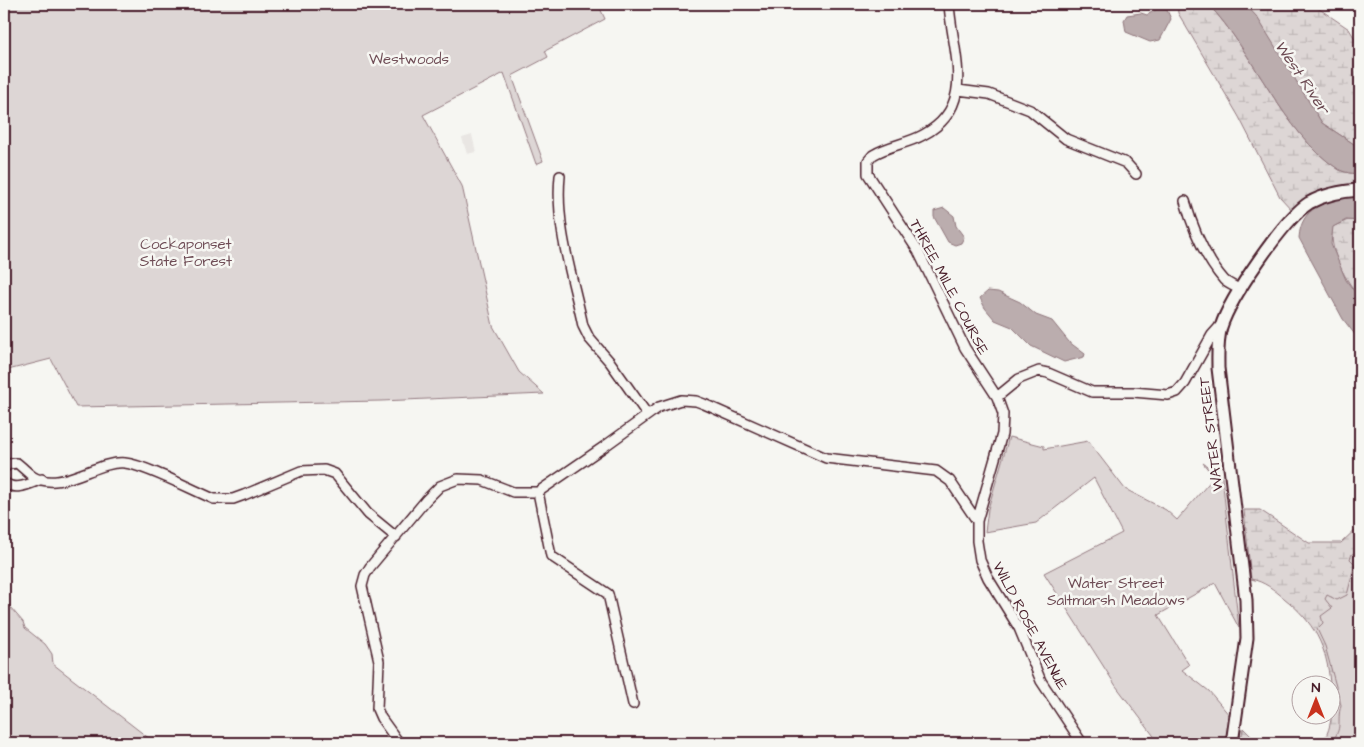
<svg xmlns="http://www.w3.org/2000/svg" width="1364" height="747" viewBox="0 0 1364 747" font-family="'Architects Daughter',sans-serif">
<style>
.built{fill:#e9e6e3}
.wetland{fill:url(#wetland-marsh);stroke:#947a80}
.park{fill:#ddd6d5;stroke:#947a80}
.water{fill:#bbadae;stroke:#8e747a}
.lines{fill:none;stroke-linecap:round;stroke-linejoin:round}
.minor-casing{stroke:#4a1f2b;stroke-width:12}
.major-casing{stroke:#4a1f2b;stroke-width:15}
.minor{stroke:#f6f6f2;stroke-width:9}
.major{stroke:#f6f6f2;stroke-width:11}
.labels{text-anchor:middle;dominant-baseline:central;stroke-width:5;stroke-linejoin:round;paint-order:stroke}
.park-label{font-size:15px;fill:#6f4d56;stroke:#f6f6f2}
.street-label{font-size:15px;fill:#4a1f2b;stroke:#f6f6f2}
.water-label{font-size:16px;font-style:italic;fill:#6c4a52;stroke:#f6f6f2}
</style>
<defs>
<pattern id="wetland-marsh" width="20" height="14" patternUnits="userSpaceOnUse" patternTransform="scale(1.25)"><rect width="20" height="14" fill="#ddd6d5"/><path d="M1 5h8M5 5V1M11 12h8M15 12V8" fill="none" stroke="#bfb7b7"/></pattern>
</defs>
<rect width="100%" height="100%" fill="#f6f6f2"/>
<filter id="ink" filterUnits="userSpaceOnUse"><feTurbulence type="fractalNoise" baseFrequency=".02" numOctaves="2"/><feDisplacementMap in="SourceGraphic" scale="10" xChannelSelector="R" yChannelSelector="G"/><feConvolveMatrix kernelMatrix="1 2 1 2 8 2 1 2 1" color-interpolation-filters="sRGB"/></filter>
<g filter="url(#ink)">
<path class="built" d="M 472,135 L 476,152 L 467,154 L 462,138 Z"/>
<path class="wetland" d="M 1177,4 L 1208,4 C 1254,52 1283,133 1338,169 C 1344,173 1353,173 1360,175 L 1360,185 C 1335,184 1311,193 1292,210 L 1280,197 L 1239,117 L 1178,13 Z
M 1244,4 L 1312,4 L 1349,29 L 1360,47 L 1360,148 L 1322,123 Z
M 1348,220 L 1360,221 L 1360,299 C 1344,276 1330,255 1332,227 Z
M 1244,510 L 1260,510 L 1309,543 L 1341,543 L 1360,525 L 1360,743 L 1322,743 C 1334,726 1332,704 1332,684 L 1330,684 C 1327,646 1314,622 1284,598 C 1273,589 1265,582 1251,579 Z
M 1243,728 L 1258,743 L 1241,743 Z"/>
<path class="park" d="M 4,4 L 598,4 L 605,19 L 545,51 L 548,57 L 512,76 L 543,161 L 536,164 L 504,73 L 423,115 L 462,186 L 493,326 L 519,372 L 544,394 L 381,401 L 76,407 L 51,359 L 4,371 Z
M 1009,437 L 1044,446 L 1044,449 L 1088,441 L 1125,489 L 1166,510 L 1177,520 L 1214,477 L 1203,463 L 1222,477 L 1239,628 L 1215,583 L 1158,615 L 1189,665 L 1182,670 L 1209,691 L 1230,716 L 1225,743 L 1159,743 L 1116,686 L 1044,573 L 1122,533 L 1094,478 L 1036,523 L 985,532 L 988,509 Z
M 1360,552 L 1360,743 L 1331,743 C 1344,726 1336,724 1341,705 L 1325,646 L 1317,629 L 1323,623 L 1321,616 L 1332,608 L 1325,599 L 1327,595 L 1337,600 L 1347,595 L 1355,564 L 1350,559 L 1352,554 Z
M 4,600 L 23,622 L 25,628 L 45,644 L 52,654 L 53,664 L 155,743 L 4,743 Z"/>
<path class="water" d="M 1208,4 L 1245,4 L 1257,17 L 1322,123 L 1360,148 L 1360,175 C 1353,173 1344,173 1338,169 C 1283,133 1254,52 1208,4 Z
M 1159,8 L 1167,10 L 1171,19 L 1160,40 L 1150,42 L 1126,32 L 1124,20 L 1127,15 L 1141,13 L 1147,15 Z
M 1351,196 L 1360,197 L 1360,221 L 1346,220 L 1333,227 L 1331,244 L 1346,280 L 1360,299 L 1360,341 L 1343,319 L 1299,238 C 1301,207 1324,202 1351,196 Z
M 944,208 L 954,216 L 956,226 L 964,237 L 961,243 L 955,245 L 948,242 L 934,217 L 934,211 Z
M 988,291 L 998,292 L 1020,302 L 1036,315 L 1052,321 L 1069,342 L 1085,354 L 1084,357 L 1064,362 L 1031,346 L 1012,327 L 995,320 L 985,308 L 980,298 Z"/>
<g class="lines">
<defs>
<path id="minor" d="M 949,4 C 952,53 978,106 923,135 C 907,144 889,145 873,155 L 868,161 L 868,174 L 918,251 L 965,348 L 997,397 L 1003,414 L 1002,434 L 977,521 L 977,541 L 980,560 L 988,578 L 1019,628 L 1041,681 L 1082,743
M 958,90 L 989,94 L 1030,110 L 1066,139 L 1126,163 L 1136,174
M 560,176 C 555,227 573,277 583,326 L 589,338 L 610,362 L 647,414
M 1185,201 C 1193,229 1205,258 1224,280 C 1228,284 1236,287 1241,290
M 997,397 L 1019,379 L 1039,371 L 1048,373 L 1092,392 L 1133,392 L 1168,395 L 1177,392 L 1185,383 L 1212,335 L 1221,325
M 4,468 L 9,464 L 17,463 C 22,467 27,472 32,476 C 61,494 96,460 125,463 C 145,465 193,490 214,499 L 233,499 L 244,495 L 301,471 L 324,470 L 335,474 L 368,514 L 396,537
M 4,482 C 15,492 29,484 42,479
M 538,492 L 551,556 L 608,594 L 633,704
M 399,743 L 381,718 L 377,709 L 379,661 L 362,586 L 365,575 L 370,567 L 426,500 L 440,486 L 458,479 L 482,480 L 513,492 L 538,492 L 605,446 L 659,407 L 681,400 L 696,401 L 704,404 L 826,458 L 936,471 L 950,481 L 977,521"/>
<path id="major" d="M 1232,743 L 1247,638 L 1246,600 L 1218,368 C 1218,355 1217,340 1221,327 C 1230,298 1284,219 1309,203 C 1325,194 1342,191 1360,190"/>
</defs>
<use href="#minor" class="minor-casing"/>
<use href="#major" class="major-casing"/>
<use href="#minor" class="minor"/>
<use href="#major" class="major"/>
</g>
</g>
<g class="labels">
<g class="park-label">
<text x="409" y="59">Westwoods</text>
<text x="186" y="244">Cockaponset<tspan x="186" dy="17">State Forest</tspan></text>
<text x="1116" y="583">Water Street<tspan x="1116" dy="17">Saltmarsh Meadows</tspan></text>
</g>
<g class="street-label">
<text transform="translate(949 287) rotate(62)">THREE MILE COURSE</text>
<text transform="translate(1211 434) rotate(-97)">WATER STREET</text>
<text transform="translate(1030 626) rotate(62)">WILD ROSE AVENUE</text>
</g>
<g class="water-label">
<text transform="translate(1302 77) rotate(56)">West River</text>
</g>
</g>
<rect width="1364" height="747" fill="none" stroke="#f6f6f2" stroke-width="20"/>
<rect x="10" y="10" width="1344" height="727" fill="none" stroke="#4a1f2b" stroke-width="2" filter="url(#ink)"/>
<g transform="translate(1316 700)"><circle r="24" fill="#f6f6f2" stroke="#b1a0a2"/>
<path d="M0-4L9 19L0 12L-9 19Z" fill="#c8321e"/>
<text y="-8" font-size="14" font-weight="bold" text-anchor="middle" fill="#4a1f2b">N</text>
</g>
</svg>
